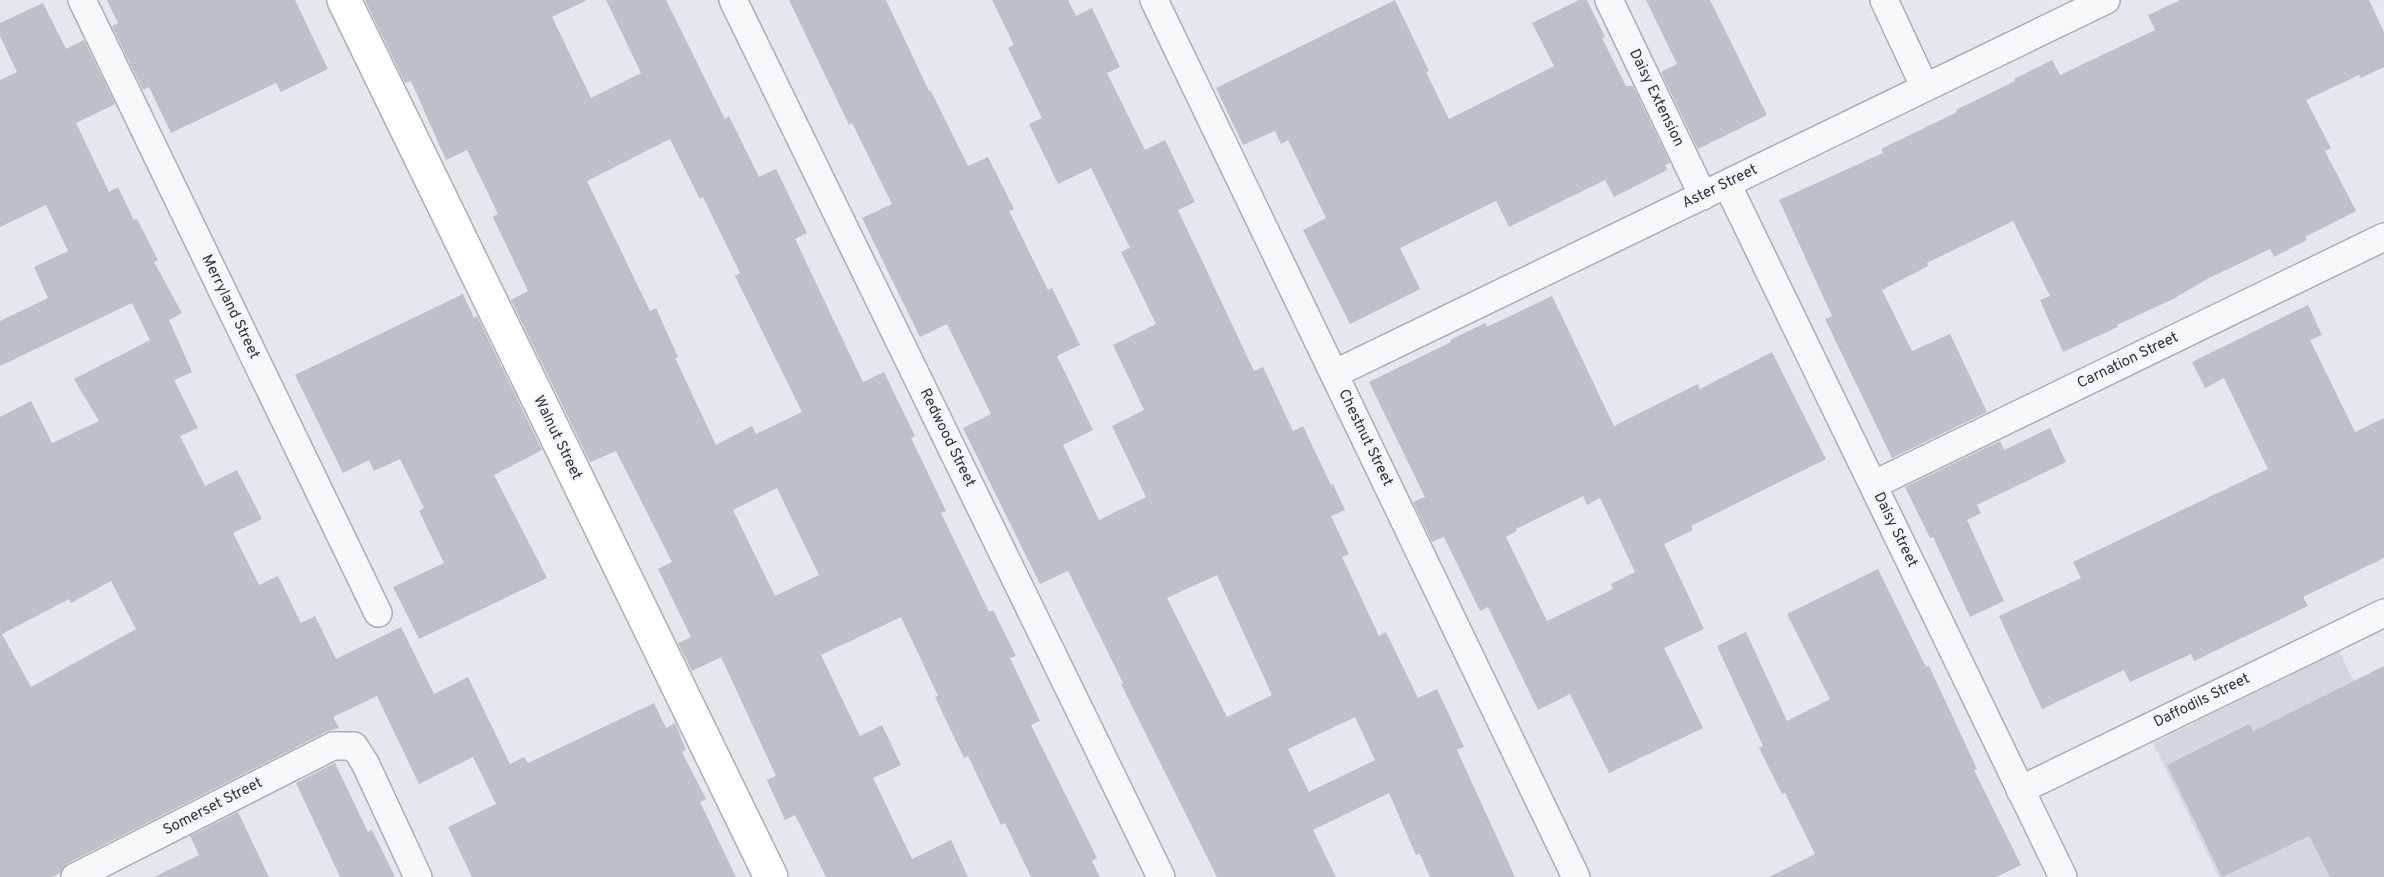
<svg xmlns="http://www.w3.org/2000/svg" width="2384" height="877" viewBox="0 0 2384 877" font-family="Overpass,sans-serif">
<style>
.built{fill:#d2d6de}
.building{fill:#bbc0ca;fill-rule:evenodd}
.lines{fill:none;stroke-linecap:round;stroke-linejoin:round}
.street-casing{stroke:#a9aeb7;stroke-width:30}
.secondary-casing{stroke:#a9aeb7;stroke-width:36}
.street{stroke:#f7f8fa;stroke-width:27}
.secondary{stroke:#fff;stroke-width:33}
.labels{text-anchor:middle;dominant-baseline:central;stroke-width:5;stroke-linejoin:round;paint-order:stroke}
.street-label{font-size:15px;fill:#2b3445;stroke:#f4f6f9}
</style>
<rect width="100%" height="100%" fill="#e4e7ec"/>
<path class="built" d="M 2339,651 L 2384,743 L 2384,877 L 2219,877 L 2153,743 Z"/>
<path class="building" d="M 107,0 L 295,0 L 328,69 L 281,92 L 276,83 L 171,133 L 149,87 L 143,90 L 112,26 L 118,23 Z
M 365,0 L 587,0 L 552,17 L 591,98 L 641,73 L 606,0 L 666,0 L 725,119 L 729,116 L 759,177 L 776,169 L 807,233 L 795,239 L 863,382 L 884,372 L 915,436 L 911,438 L 946,511 L 941,513 L 989,612 L 993,610 L 1016,656 L 1010,658 L 1040,721 L 1031,725 L 1097,858 L 1092,861 L 1100,877 L 1031,877 L 1005,823 L 1001,825 L 968,756 L 964,758 L 935,697 L 938,696 L 901,617 L 821,655 L 860,736 L 882,725 L 901,765 L 873,778 L 912,859 L 951,840 L 968,877 L 826,877 L 795,815 L 785,820 L 767,780 L 776,776 L 721,657 L 692,671 L 678,643 L 691,637 L 658,569 L 672,562 L 616,451 L 590,462 L 511,300 L 528,291 L 493,217 L 498,214 L 467,150 L 446,160 L 411,81 L 405,83 ZM 670,139 L 700,199 L 703,197 L 740,273 L 735,276 L 802,412 L 756,434 L 752,426 L 716,445 L 675,358 L 678,357 L 656,308 L 650,311 L 587,181 ZM 777,488 L 819,575 L 775,596 L 733,510 Z
M 789,0 L 886,0 L 929,91 L 931,91 L 968,166 L 988,157 L 1014,209 L 1009,211 L 1048,290 L 1052,288 L 1080,345 L 1057,356 L 1093,430 L 1063,445 L 1099,520 L 1146,497 L 1112,426 L 1144,410 L 1113,345 L 1156,324 L 1121,252 L 1130,248 L 1091,168 L 1058,184 L 1029,124 L 1042,118 L 1008,48 L 1014,45 L 992,0 L 1068,0 L 1076,16 L 1092,8 L 1120,67 L 1107,73 L 1145,150 L 1165,140 L 1195,202 L 1178,210 L 1254,371 L 1263,367 L 1293,431 L 1303,426 L 1331,485 L 1333,484 L 1345,510 L 1331,516 L 1349,554 L 1342,557 L 1379,636 L 1386,632 L 1418,698 L 1437,689 L 1464,747 L 1457,750 L 1515,877 L 1430,877 L 1420,854 L 1416,855 L 1389,793 L 1313,830 L 1336,877 L 1217,877 L 1121,684 L 1123,683 L 1068,571 L 1040,584 L 963,428 L 991,414 L 947,324 L 920,337 L 895,286 L 862,218 L 892,204 L 852,123 L 849,125 ZM 1217,575 L 1272,695 L 1227,717 L 1167,598 ZM 1355,717 L 1375,760 L 1309,792 L 1288,749 Z
M 1395,0 L 1429,71 L 1426,72 L 1449,119 L 1554,66 L 1532,23 L 1579,0 L 1587,0 L 1605,37 L 1602,38 L 1626,86 L 1633,86 L 1670,163 L 1665,165 L 1667,170 L 1614,197 L 1605,180 L 1509,227 L 1496,201 L 1400,248 L 1420,289 L 1350,324 L 1303,230 L 1326,218 L 1288,140 L 1281,144 L 1275,131 L 1243,145 L 1216,88 Z
M 1646,0 L 1710,0 L 1767,115 L 1698,149 L 1661,72 L 1677,64 Z
M 2180,0 L 2369,0 L 2384,32 L 2384,67 L 2361,78 L 2359,75 L 2306,100 L 2331,148 L 2325,151 L 2356,211 L 2305,237 L 2307,240 L 2274,257 L 2270,249 L 2207,279 L 2173,299 L 2117,325 L 2118,327 L 2063,352 L 2040,300 L 2050,296 L 2013,221 L 1927,263 L 1928,266 L 1882,290 L 1912,351 L 1950,334 L 1987,412 L 1892,458 L 1825,319 L 1832,316 L 1779,200 L 1883,153 L 1881,149 L 1957,112 L 1956,110 L 2015,81 L 2014,79 L 2052,60 L 2060,75 L 2155,30 L 2148,15 Z
M 43,3 L 66,49 L 84,40 L 115,104 L 76,123 L 109,192 L 118,187 L 134,220 L 137,219 L 158,260 L 154,262 L 182,313 L 169,320 L 192,372 L 174,380 L 198,428 L 180,436 L 205,486 L 237,470 L 262,519 L 233,533 L 259,585 L 278,576 L 301,623 L 315,616 L 336,659 L 401,627 L 434,694 L 468,677 L 510,764 L 524,757 L 528,763 L 654,703 L 666,728 L 675,723 L 686,750 L 682,752 L 706,799 L 700,802 L 736,877 L 472,877 L 448,827 L 496,804 L 473,757 L 419,784 L 377,696 L 333,717 L 339,728 L 326,732 L 68,863 L 60,873 L 52,877 L 0,877 L 0,417 L 31,401 L 52,443 L 99,421 L 74,379 L 150,340 L 132,303 L 0,366 L 0,321 L 48,298 L 34,267 L 68,251 L 46,205 L 0,227 L 0,80 L 17,72 L 0,36 L 0,23 ZM 111,581 L 136,629 L 31,687 L 2,634 L 69,599 L 71,603 Z
M 463,294 L 474,318 L 477,316 L 542,450 L 494,475 L 547,578 L 419,639 L 393,587 L 444,563 L 419,511 L 424,508 L 400,459 L 374,471 L 369,460 L 343,473 L 295,375 Z
M 1552,296 L 1614,426 L 1698,384 L 1700,389 L 1772,352 L 1826,459 L 1691,526 L 1693,530 L 1664,544 L 1704,629 L 1664,648 L 1703,728 L 1609,773 L 1570,694 L 1538,710 L 1488,607 L 1480,611 L 1444,537 L 1432,542 L 1413,502 L 1425,497 L 1369,382 L 1451,342 L 1450,340 L 1485,323 L 1487,327 ZM 1583,496 L 1587,505 L 1600,498 L 1635,572 L 1611,584 L 1613,589 L 1547,621 L 1506,537 L 1517,531 L 1516,529 Z
M 2308,305 L 2322,335 L 2310,340 L 2355,432 L 2384,418 L 2384,558 L 2303,597 L 2308,606 L 2194,661 L 2191,654 L 2130,682 L 2124,670 L 2042,709 L 1999,616 L 2081,578 L 2073,562 L 2268,469 L 2224,378 L 2205,388 L 2192,362 Z
M 2050,428 L 2066,462 L 1977,505 L 1981,513 L 1967,520 L 2004,601 L 1970,617 L 1933,537 L 1930,538 L 1905,487 L 2000,441 L 2004,450 Z
M 1878,569 L 1926,667 L 1929,666 L 1977,769 L 1974,770 L 2021,865 L 1996,877 L 1769,877 L 1815,854 L 1785,793 L 1782,794 L 1759,748 L 1763,746 L 1717,646 L 1746,632 L 1787,721 L 1830,699 L 1787,614 Z
M 2384,666 L 2384,877 L 2330,877 L 2309,836 L 2222,877 L 2167,765 L 2249,724 L 2253,731 Z
M 335,763 L 368,832 L 372,830 L 395,877 L 340,877 L 296,783 Z
M 238,812 L 269,877 L 154,877 L 199,855 L 190,836 Z"/>
<g class="lines">
<defs>
<path id="street" d="M 82,0 L 378,613
M 733,0 L 1161,877
M 1154,0 L 1576,877
M 1609,0 L 1703,196
M 1884,0 L 1925,88
M 1727,184 L 2063,877
M 1334,374 L 2106,0
M 1873,485 L 2384,237
M 2020,790 L 2384,613
M 75,877 L 333,746 L 354,746 L 365,763 L 418,877"/>
<path id="secondary" d="M 344,0 L 771,877"/>
</defs>
<use href="#street" class="street-casing"/>
<use href="#secondary" class="secondary-casing"/>
<use href="#street" class="street"/>
<use href="#secondary" class="secondary"/>
</g>
<g class="labels">
<g class="street-label">
<text transform="translate(1656 98) rotate(64)">Daisy Extension</text>
<text transform="translate(1720 187) rotate(-26)">Aster Street</text>
<text transform="translate(230 307) rotate(64)">Merryland Street</text>
<text transform="translate(2128 361) rotate(-26)">Carnation Street</text>
<text transform="translate(557 438) rotate(64)">Walnut Street</text>
<text transform="translate(947 438) rotate(64)">Redwood Street</text>
<text transform="translate(1365 438) rotate(64)">Chestnut Street</text>
<text transform="translate(1895 530) rotate(64)">Daisy Street</text>
<text transform="translate(2202 701) rotate(-26)">Daffodils Street</text>
<text transform="translate(213 807) rotate(-27)">Somerset Street</text>
</g>
</g>
</svg>
